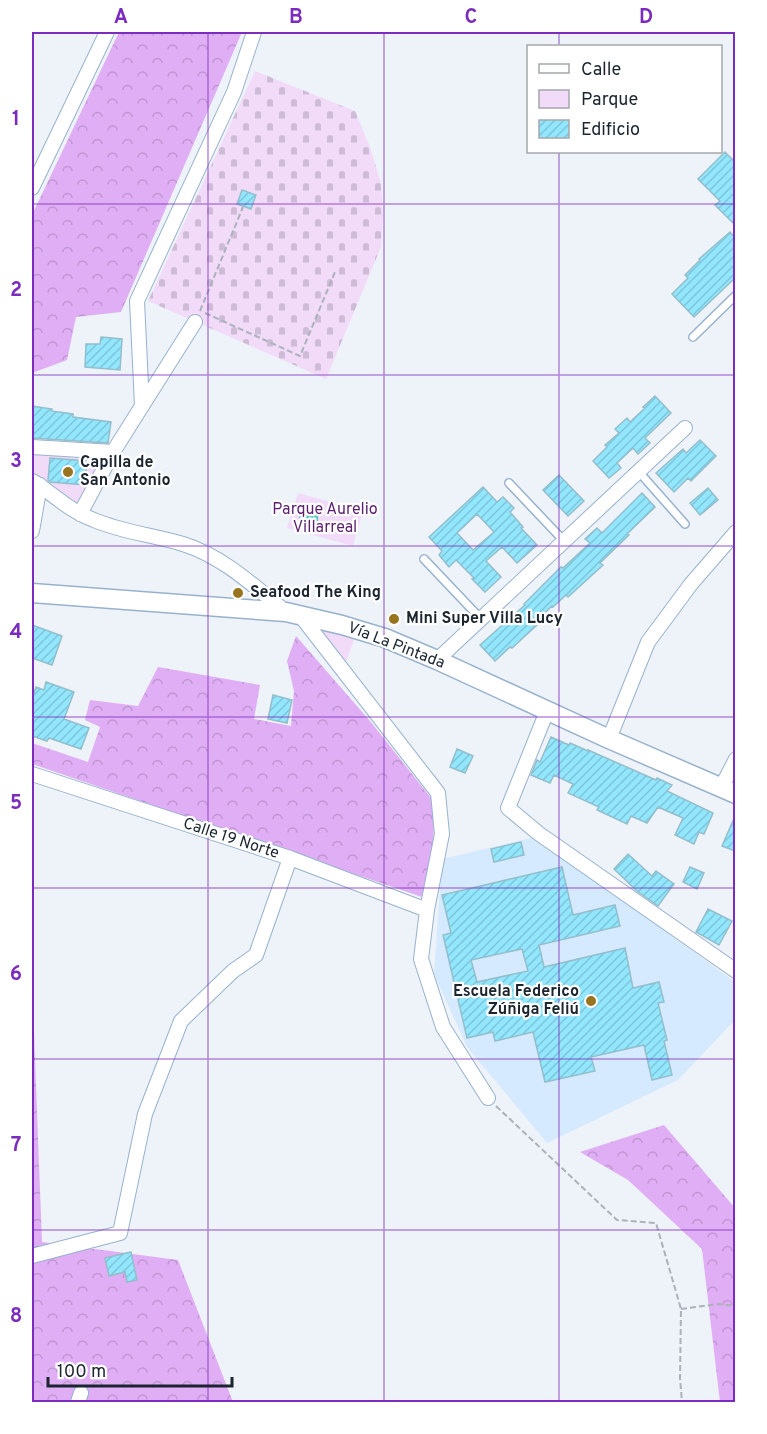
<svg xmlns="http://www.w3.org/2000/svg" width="767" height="1434" viewBox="0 0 767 1434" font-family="Overpass,sans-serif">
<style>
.built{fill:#d6eaff}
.green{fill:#f1dbf9}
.forest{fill:url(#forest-crowns)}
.cemetery{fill:url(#cemetery-stones)}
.water{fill:url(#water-ripples)}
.building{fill:url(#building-hatch);stroke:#93beca;stroke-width:1.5;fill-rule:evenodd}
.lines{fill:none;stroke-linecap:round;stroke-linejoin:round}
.lane-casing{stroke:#98b2cd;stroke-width:10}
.street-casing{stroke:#98b2cd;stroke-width:16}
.secondary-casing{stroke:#98b2cd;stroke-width:21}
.path{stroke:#abb2b9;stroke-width:2;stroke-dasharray:6 3;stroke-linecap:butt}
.lane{stroke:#fff;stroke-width:7}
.street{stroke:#fff;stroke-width:14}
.secondary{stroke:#fff;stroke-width:18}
.grid{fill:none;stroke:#7b2cbf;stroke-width:1.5;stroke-opacity:0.55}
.poi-dot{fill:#99741f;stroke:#fff;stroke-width:2}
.labels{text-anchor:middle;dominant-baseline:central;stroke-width:4.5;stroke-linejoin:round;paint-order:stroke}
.poi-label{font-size:16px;font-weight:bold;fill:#1b252f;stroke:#fff;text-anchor:start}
.park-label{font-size:16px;fill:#5c1f70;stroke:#fff}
.street-label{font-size:16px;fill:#1b252f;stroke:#fff}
.neatline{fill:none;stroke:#7b2cbf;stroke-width:2}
.grid-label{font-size:20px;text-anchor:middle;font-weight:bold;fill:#7b2cbf}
</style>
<defs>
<pattern id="forest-crowns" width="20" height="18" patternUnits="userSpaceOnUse" patternTransform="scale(1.5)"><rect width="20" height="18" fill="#e0aef4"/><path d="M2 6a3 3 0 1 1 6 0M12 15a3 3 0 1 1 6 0" fill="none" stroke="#c096d2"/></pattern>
<pattern id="cemetery-stones" width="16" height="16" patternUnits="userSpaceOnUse" patternTransform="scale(1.5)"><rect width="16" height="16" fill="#f1dbf9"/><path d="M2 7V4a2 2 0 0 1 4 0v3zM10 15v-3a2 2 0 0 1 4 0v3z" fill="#cebcd6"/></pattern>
<pattern id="water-ripples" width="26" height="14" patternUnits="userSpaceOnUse" patternTransform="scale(1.5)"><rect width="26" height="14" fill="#51caba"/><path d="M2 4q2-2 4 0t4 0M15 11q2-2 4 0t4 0" fill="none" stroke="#46ada0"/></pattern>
<pattern id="building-hatch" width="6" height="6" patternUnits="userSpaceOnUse" patternTransform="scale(1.5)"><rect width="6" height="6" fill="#92e7fe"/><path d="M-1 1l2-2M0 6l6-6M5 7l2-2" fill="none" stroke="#7dc6da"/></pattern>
</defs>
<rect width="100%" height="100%" fill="#eef3f9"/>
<path class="built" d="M 536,837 L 735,982 L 735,1020 L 678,1080 L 547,1143 L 467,1047 L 434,974 L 442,859 Z"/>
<path class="green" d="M 32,452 L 108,459 L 80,507 L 60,492 L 42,483 L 32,472 Z
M 298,493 L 363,511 L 353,546 L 287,528 Z
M 317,624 L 356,635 L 346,662 Z"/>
<path class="forest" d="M 119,32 L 242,32 L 121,312 L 76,317 L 67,360 L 32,373 L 32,215 Z
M 296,636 L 370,721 L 435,803 L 433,843 L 422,897 L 32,764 L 32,743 L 88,762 L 100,727 L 85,720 L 90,700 L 138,706 L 158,667 L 260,685 L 254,719 L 291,726 L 294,691 L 287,661 Z
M 32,1001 L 33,1006 L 42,1242 L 178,1260 L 233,1402 L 32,1402 Z
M 664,1125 L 735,1208 L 735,1402 L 720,1402 L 702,1249 L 628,1180 L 580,1152 Z"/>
<path class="cemetery" d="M 255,71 L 355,111 L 370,147 L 381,183 L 383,215 L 381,247 L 326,379 L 148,301 Z"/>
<path class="water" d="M 302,510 L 313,511 L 318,514 L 318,521 L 314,527 C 302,529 295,520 302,510 Z"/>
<path class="building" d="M 725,152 L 735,162 L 735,225 L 715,205 L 720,201 L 698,179 Z
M 242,190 L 256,195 L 251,209 L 237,204 Z
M 730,232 L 735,238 L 735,278 L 694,317 L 672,294 L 688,278 L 685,275 L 700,260 L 699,259 Z
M 101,337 L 122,339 L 120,370 L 85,367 L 86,344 L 100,344 Z
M 655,396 L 671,413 L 645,438 L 650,443 L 638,454 L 633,448 L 617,463 L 621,468 L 609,478 L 593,461 L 607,447 L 605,445 L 619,433 L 615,429 L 627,418 L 630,422 L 645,408 L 643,407 Z
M 32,406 L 52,409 L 51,411 L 73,414 L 73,417 L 111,422 L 108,443 L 32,438 Z
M 700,440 L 716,456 L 691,481 L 688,478 L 674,492 L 656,473 L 683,449 L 686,453 Z
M 50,458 L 87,461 L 85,485 L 50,482 L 48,480 Z
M 559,475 L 584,501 L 568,516 L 543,490 Z
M 483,487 L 497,502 L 503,497 L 514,508 L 510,512 L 523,527 L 521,528 L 537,545 L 517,563 L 502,547 L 486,561 L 501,577 L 485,592 L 472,579 L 474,578 L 456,560 L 449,567 L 439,555 L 442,551 L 429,537 ZM 477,514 L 494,532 L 473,550 L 457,533 Z
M 708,488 L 718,500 L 700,515 L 690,503 Z
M 642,493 L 655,507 L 627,534 L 629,535 L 600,563 L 603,565 L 568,597 L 566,595 L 553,607 L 552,606 L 535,622 L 538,624 L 524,637 L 512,648 L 510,647 L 495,661 L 480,645 L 525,605 L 524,604 L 561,567 L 563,568 L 590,543 L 585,539 L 597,528 L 602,533 Z
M 32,625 L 62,636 L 52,665 L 32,658 Z
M 46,682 L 74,692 L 64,719 L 89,728 L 81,749 L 49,738 L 47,741 L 32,736 L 32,699 L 36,687 L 44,690 Z
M 273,695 L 292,700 L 287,723 L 268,719 Z
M 551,737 L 569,745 L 570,743 L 588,751 L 588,750 L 656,780 L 657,778 L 672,785 L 667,791 L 713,813 L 704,834 L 699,832 L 694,844 L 675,835 L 683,818 L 658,807 L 647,823 L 631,816 L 627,824 L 597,810 L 599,807 L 568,793 L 573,784 L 554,775 L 550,783 L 531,775 L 537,760 L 540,762 Z
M 457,749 L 473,756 L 465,773 L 450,767 Z
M 735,816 L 735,851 L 722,846 Z
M 521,842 L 524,855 L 494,862 L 491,849 Z
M 628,854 L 652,876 L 656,871 L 674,884 L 658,906 L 637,891 L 614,869 Z
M 562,867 L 573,915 L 615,905 L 620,926 L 539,945 L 544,967 L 625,948 L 633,988 L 659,982 L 664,1002 L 658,1003 L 667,1040 L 664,1041 L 672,1075 L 652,1080 L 644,1045 L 591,1057 L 595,1071 L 545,1082 L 533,1032 L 495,1041 L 493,1032 L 467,1038 L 443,935 L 451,933 L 442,895 ZM 522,949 L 528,971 L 477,982 L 471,960 Z
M 690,867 L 704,873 L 697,889 L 683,882 Z
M 708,909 L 732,921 L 719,945 L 696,932 Z
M 131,1252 L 137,1280 L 127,1282 L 125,1272 L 109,1276 L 105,1258 Z"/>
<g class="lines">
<defs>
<path id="lane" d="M 693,337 L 736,295
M 639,472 L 685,524
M 509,483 L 564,541
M 424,559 L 481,619"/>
<path id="street" d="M 32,188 L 107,32
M 142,406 L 137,301 L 234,92 L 254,32
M 32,447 L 113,452
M 32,481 C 42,486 49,493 58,499 C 69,508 81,515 94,520 C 122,532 153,535 183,544 C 222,556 254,586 286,612
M 80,514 L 113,452 L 195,322
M 32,531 L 40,485
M 300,615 L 438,793 L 442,834 L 427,910 L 421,959 L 443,1027 L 488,1098
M 437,660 L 685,428
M 547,711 L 508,808 L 538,833 L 736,971
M 609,739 L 648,642 L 691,584 L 736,532
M 32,774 L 290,858 L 427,910
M 721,788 L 736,759
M 32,1256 L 120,1233 L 145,1114 L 181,1021 L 233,971 L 256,955 L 290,858
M 78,1402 L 81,1393"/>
<path id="secondary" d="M 32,593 L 286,612 L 342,625 L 385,638 L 437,660 L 609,739 L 736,794"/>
</defs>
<use href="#lane" class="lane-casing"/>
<use href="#street" class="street-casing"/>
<use href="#secondary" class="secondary-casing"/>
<path class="path" d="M 200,311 L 243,207
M 205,313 L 300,356 L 335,272
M 496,1106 L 617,1220 L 656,1223 L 681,1309 L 680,1378 L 682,1402
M 681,1309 L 718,1304 L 736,1306"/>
<use href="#lane" class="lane"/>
<use href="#street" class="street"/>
<use href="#secondary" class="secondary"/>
</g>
<path class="grid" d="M 208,32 L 208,1402M 384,32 L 384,1402M 559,32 L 559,46M 559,152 L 559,1402M 32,204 L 736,204M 32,375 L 736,375M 32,546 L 736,546M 32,717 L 736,717M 32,888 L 736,888M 32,1059 L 736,1059M 32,1230 L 736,1230"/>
<g class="poi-dot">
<circle cx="68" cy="472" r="6"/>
<circle cx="238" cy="593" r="6"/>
<circle cx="394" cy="619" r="6"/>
<circle cx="591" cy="1001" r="6"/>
</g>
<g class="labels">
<g class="poi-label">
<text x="80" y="463">Capilla de<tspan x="80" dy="18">San Antonio</tspan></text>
<text x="250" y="593">Seafood The King</text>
<text x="406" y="619">Mini Super Villa Lucy</text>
<text x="579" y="992" text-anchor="end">Escuela Federico<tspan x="579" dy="18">Zúñiga Feliú</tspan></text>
</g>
<g class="park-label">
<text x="325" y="510">Parque Aurelio<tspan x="325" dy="18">Villarreal</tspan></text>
</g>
<g class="street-label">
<text transform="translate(396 646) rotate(21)">Vía La Pintada</text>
<text transform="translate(231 839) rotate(18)">Calle 19 Norte</text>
</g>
</g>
<rect width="767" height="1434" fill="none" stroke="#ffffff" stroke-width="66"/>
<rect x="527" y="45" width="195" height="108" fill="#ffffff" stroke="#a4a8ac" stroke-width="1.5"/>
<rect x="539" y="64" width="30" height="9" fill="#ffffff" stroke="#a4a8ac" stroke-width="1.5"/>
<text x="581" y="75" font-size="18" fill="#1b252f">Calle</text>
<rect x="539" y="90" width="30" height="18" fill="#f1dbf9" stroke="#a4a8ac" stroke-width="1.5"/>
<text x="581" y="105" font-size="18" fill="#1b252f">Parque</text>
<rect x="539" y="120" width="30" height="18" fill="url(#building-hatch)" stroke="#a4a8ac" stroke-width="1.5"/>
<text x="581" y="135" font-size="18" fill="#1b252f">Edificio</text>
<path d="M48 1377v9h184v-9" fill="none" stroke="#1b252f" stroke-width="3"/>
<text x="57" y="1377" font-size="18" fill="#1b252f" stroke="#ffffff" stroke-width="4.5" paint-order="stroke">100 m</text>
<rect x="33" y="33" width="701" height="1368" class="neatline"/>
<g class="grid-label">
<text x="121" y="23">A</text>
<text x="296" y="23">B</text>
<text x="471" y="23">C</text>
<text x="646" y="23">D</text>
<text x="16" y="125">1</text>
<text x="16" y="296">2</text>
<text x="16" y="467">3</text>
<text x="16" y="638">4</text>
<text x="16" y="809">5</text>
<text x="16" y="980">6</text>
<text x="16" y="1151">7</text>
<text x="16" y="1322">8</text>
</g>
</svg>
